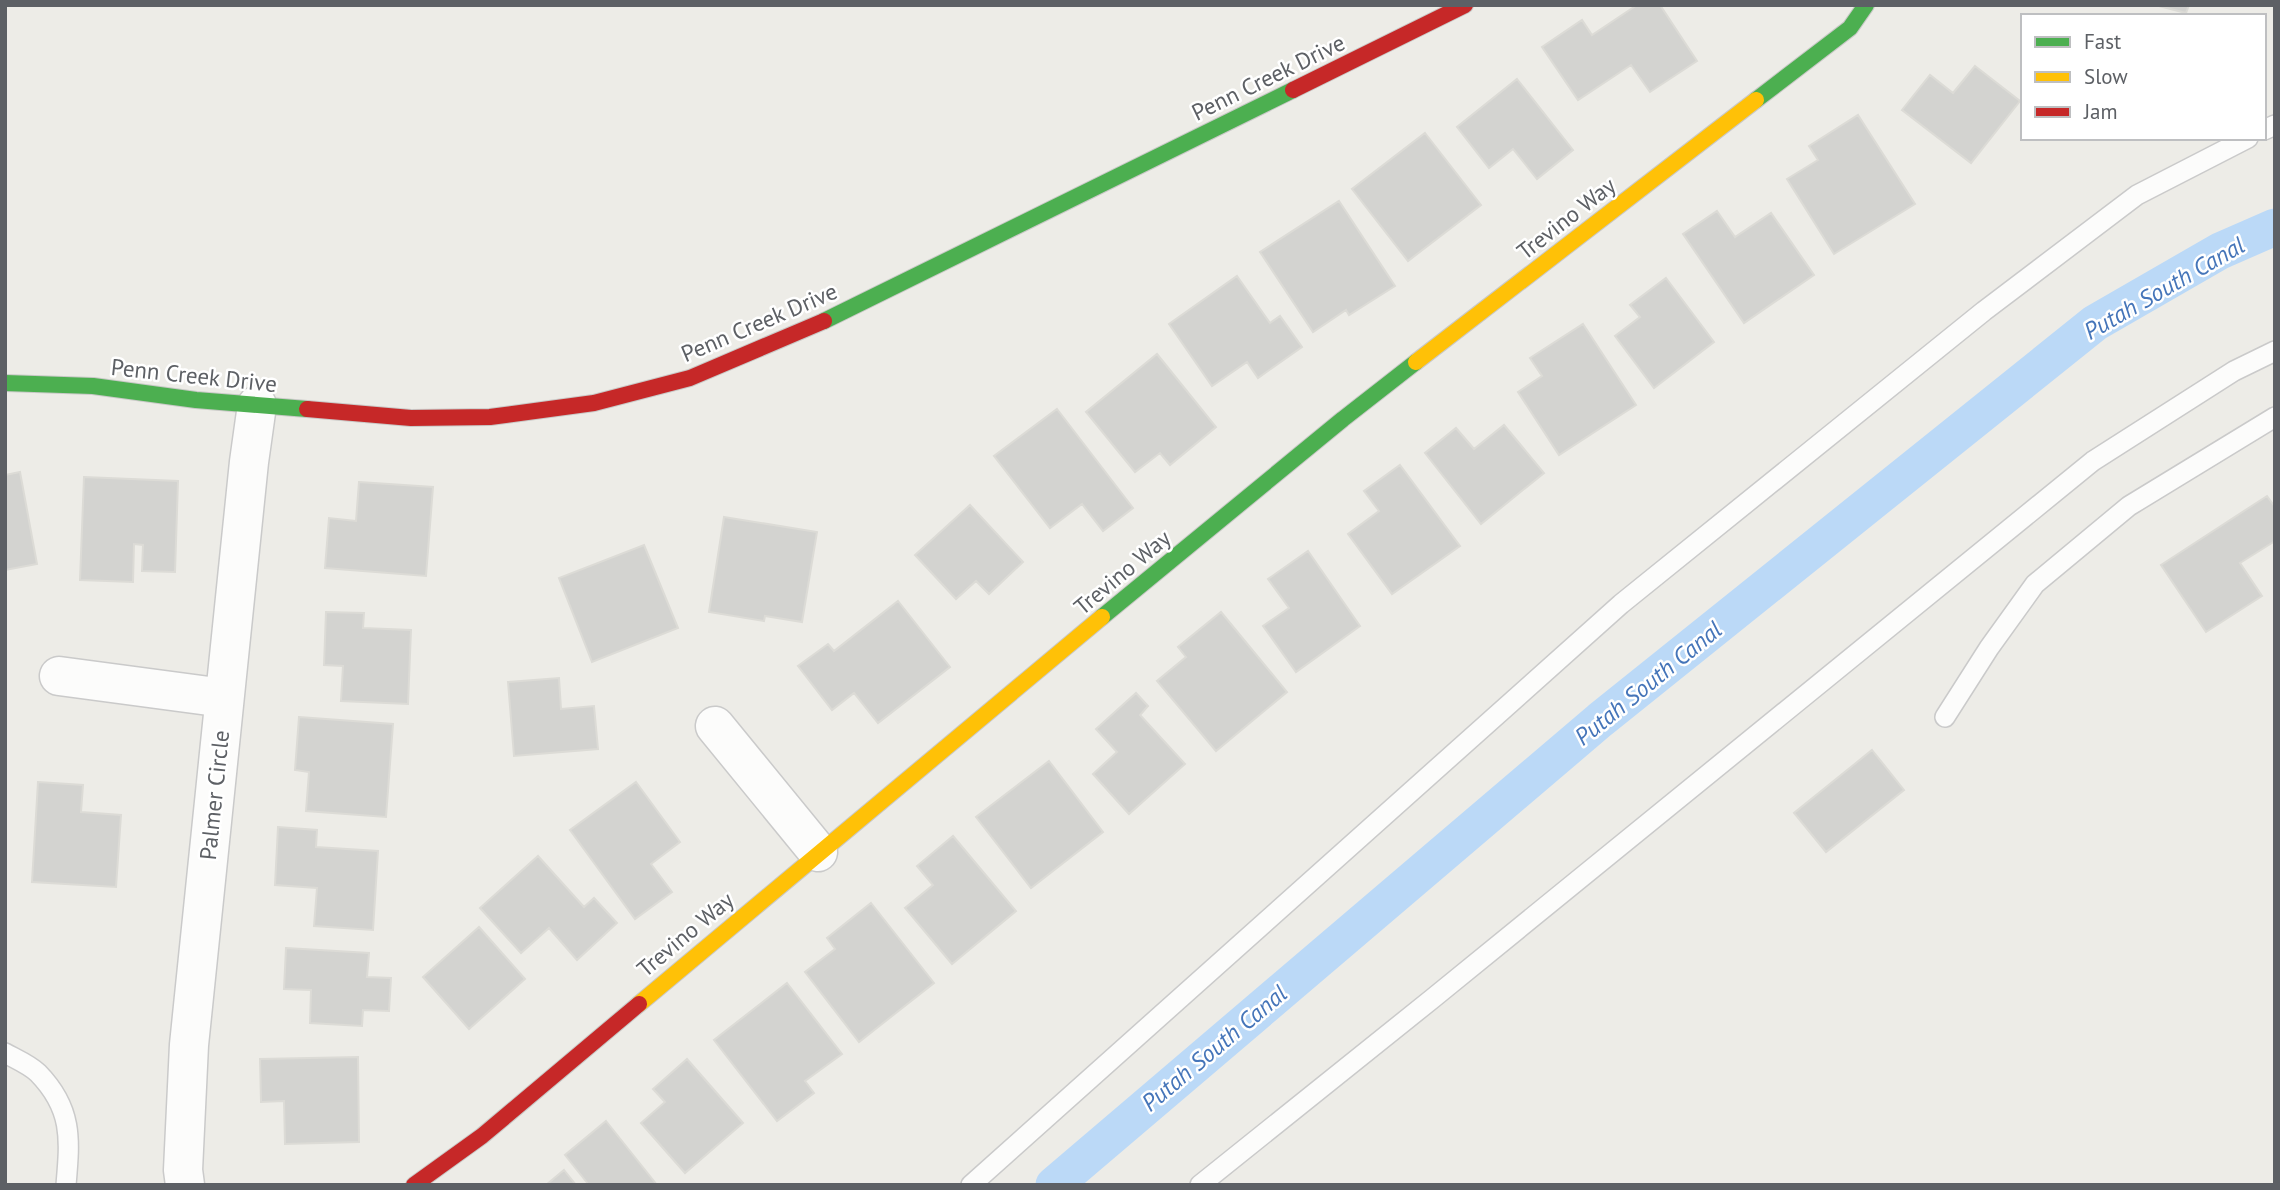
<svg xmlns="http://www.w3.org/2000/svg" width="2280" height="1190" viewBox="0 0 2280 1190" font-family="'PT Sans',sans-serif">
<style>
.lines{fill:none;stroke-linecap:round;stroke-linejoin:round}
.canal{stroke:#bbd9f7;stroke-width:37}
.building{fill:#d3d3d0;stroke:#dcdbd6;stroke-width:2}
.lane-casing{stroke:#cacaca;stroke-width:22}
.street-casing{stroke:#cacaca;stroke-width:41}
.fast-casing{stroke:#c9c9c7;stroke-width:18}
.slow-casing{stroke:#c9c9c7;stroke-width:18}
.jam-casing{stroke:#c9c9c7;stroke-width:18}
.lane{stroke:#fcfcfb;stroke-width:19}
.street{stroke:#fcfcfb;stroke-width:38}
.fast{stroke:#4caf50;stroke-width:16}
.slow{stroke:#ffc107;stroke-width:16}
.jam{stroke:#c62828;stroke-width:16}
.labels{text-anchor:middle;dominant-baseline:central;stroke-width:5;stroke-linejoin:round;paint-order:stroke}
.street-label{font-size:23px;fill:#5d6065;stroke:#fff}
.water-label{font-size:24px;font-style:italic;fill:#4575b9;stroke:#fff}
</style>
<rect width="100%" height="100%" fill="#edece7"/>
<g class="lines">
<path class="canal" d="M 1054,1185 L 1600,720 L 2095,323 L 2220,251 L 2275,227"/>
</g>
<path class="building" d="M 1637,5 L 1660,5 L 1697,61 L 1650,92 L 1631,65 L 1578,100 L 1542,47 L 1582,20 L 1592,35 Z
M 2155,5 L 2189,5 L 2186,13 Z
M 1975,66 L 2020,101 L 1971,163 L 1902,110 L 1930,75 L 1953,93 Z
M 1517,79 L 1573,150 L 1537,179 L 1513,149 L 1489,168 L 1457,127 Z
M 1858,115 L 1915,204 L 1834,254 L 1787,179 L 1818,160 L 1809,146 Z
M 1425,133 L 1481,205 L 1408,261 L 1352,189 Z
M 1339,201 L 1395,286 L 1349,315 L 1346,310 L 1313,332 L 1260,252 Z
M 1717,211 L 1735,237 L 1771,213 L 1814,275 L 1744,323 L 1683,234 Z
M 1237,276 L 1270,323 L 1280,316 L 1302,347 L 1258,378 L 1247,362 L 1212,386 L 1169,324 Z
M 1666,278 L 1714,342 L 1654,388 L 1615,336 L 1640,317 L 1630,305 Z
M 1583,324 L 1636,405 L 1559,455 L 1518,392 L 1542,376 L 1530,358 Z
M 1157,354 L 1216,427 L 1170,465 L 1160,453 L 1135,472 L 1086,412 Z
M 1057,409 L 1133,508 L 1103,531 L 1082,504 L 1050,528 L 994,456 Z
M 1504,425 L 1544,473 L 1481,524 L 1425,453 L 1456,428 L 1474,449 Z
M 1400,465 L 1460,546 L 1392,594 L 1348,534 L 1379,511 L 1364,491 Z
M 20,472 L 37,564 L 5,570 L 5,475 Z
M 84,477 L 178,481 L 175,572 L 142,571 L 143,545 L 134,544 L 133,582 L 80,580 Z
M 359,482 L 433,487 L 426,576 L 325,568 L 329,518 L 356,521 Z
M 2267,496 L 2275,507 L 2275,541 L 2240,563 L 2262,596 L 2206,632 L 2161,565 Z
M 970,505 L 1023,562 L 989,594 L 976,581 L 956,599 L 915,555 Z
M 724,517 L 817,532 L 802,622 L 765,616 L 764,621 L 709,612 Z
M 644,545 L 678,628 L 592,662 L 559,578 Z
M 1308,551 L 1360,626 L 1296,672 L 1263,626 L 1289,608 L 1268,579 Z
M 898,601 L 950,667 L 878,723 L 854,693 L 832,710 L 798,666 L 828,644 L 834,651 Z
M 326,612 L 364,613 L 363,628 L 411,630 L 408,704 L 341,701 L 343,666 L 324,665 Z
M 1221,612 L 1287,692 L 1216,751 L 1157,681 L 1186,657 L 1178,647 Z
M 559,678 L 561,709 L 594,706 L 598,749 L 514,756 L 508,682 Z
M 1136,693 L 1148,706 L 1140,715 L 1185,764 L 1129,814 L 1093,774 L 1117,752 L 1096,729 Z
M 299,717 L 393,724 L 386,817 L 306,811 L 309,772 L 295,770 Z
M 1872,750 L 1904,790 L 1826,852 L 1794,813 Z
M 1049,761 L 1103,832 L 1031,888 L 976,817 Z
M 38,782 L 83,785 L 81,812 L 121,815 L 116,887 L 32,882 Z
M 636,782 L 680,842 L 651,864 L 672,892 L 635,919 L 570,830 Z
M 278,827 L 317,830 L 316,847 L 378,851 L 373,930 L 314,926 L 317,888 L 275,885 Z
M 953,836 L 1016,911 L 952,964 L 905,908 L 933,885 L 917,866 Z
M 538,856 L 584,907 L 594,898 L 617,923 L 577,960 L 549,928 L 521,953 L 480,908 Z
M 871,903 L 934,983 L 859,1042 L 805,972 L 835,949 L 827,938 Z
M 479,927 L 525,979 L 469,1029 L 423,977 Z
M 286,948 L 369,953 L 367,977 L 391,978 L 389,1011 L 363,1010 L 362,1026 L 310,1023 L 311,990 L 284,989 Z
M 787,983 L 842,1054 L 805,1081 L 814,1093 L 777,1121 L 714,1040 Z
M 358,1057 L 359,1142 L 285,1144 L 284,1101 L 261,1102 L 260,1059 Z
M 687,1059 L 743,1123 L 685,1173 L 641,1123 L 665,1102 L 653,1089 Z
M 606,1121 L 657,1185 L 589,1185 L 565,1155 Z
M 564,1170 L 576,1185 L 546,1185 Z"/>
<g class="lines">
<defs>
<path id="lane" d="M 2264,130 L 2275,125
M 1945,717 L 1989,648 L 2035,584 L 2129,506 L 2275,417
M 5,1053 C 16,1059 30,1065 38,1073 C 73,1109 70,1139 66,1185
M 971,1185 L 1621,604 L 1984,311 L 2137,195 L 2248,138
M 1200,1185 L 1432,999 L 2093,461 L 2234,371 L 2275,351"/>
<path id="street" d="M 59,676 L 224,698
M 715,726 L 818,852
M 185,1185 L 183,1170 L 189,1045 L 249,462 L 257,405"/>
<path id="fast" d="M 1756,100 L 1850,28 L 1866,5
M 824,321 L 1293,90
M 5,383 L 93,386 L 196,400 L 307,409
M 1102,617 L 1343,419 L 1416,362"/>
<path id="slow" d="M 1416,362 L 1756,100
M 639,1004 L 1102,617"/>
<path id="jam" d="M 1293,90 L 1465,5
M 307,409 L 411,418 L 490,417 L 594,403 L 690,378 L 824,321
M 414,1185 L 482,1136 L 639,1004"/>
</defs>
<use href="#lane" class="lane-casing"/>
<use href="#street" class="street-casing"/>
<use href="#fast" class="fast-casing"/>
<use href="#slow" class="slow-casing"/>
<use href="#jam" class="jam-casing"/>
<use href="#lane" class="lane"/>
<use href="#street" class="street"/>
<use href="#fast" class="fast"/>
<use href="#slow" class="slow"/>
<use href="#jam" class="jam"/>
</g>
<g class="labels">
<g class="street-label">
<text transform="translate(1268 77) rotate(-26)">Penn Creek Drive</text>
<text transform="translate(1566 218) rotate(-38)">Trevino Way</text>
<text transform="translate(759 322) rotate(-23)">Penn Creek Drive</text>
<text transform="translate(194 375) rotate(6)">Penn Creek Drive</text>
<text transform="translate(1122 572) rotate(-40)">Trevino Way</text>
<text transform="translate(214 795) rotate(-84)">Palmer Circle</text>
<text transform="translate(685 934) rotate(-40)">Trevino Way</text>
</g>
<g class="water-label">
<text transform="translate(2164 288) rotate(-30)">Putah South Canal</text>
<text transform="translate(1648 683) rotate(-39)">Putah South Canal</text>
<text transform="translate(1214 1048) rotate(-40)">Putah South Canal</text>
</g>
</g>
<rect width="2280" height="1190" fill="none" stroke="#5d6065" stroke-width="14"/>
<rect x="2021" y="14" width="245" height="126" fill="#ffffff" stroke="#bebfc1" stroke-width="2"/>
<rect x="2035" y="37" width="35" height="10" fill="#4caf50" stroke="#bebfc1" stroke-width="2"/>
<text x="2084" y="49" font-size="21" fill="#5d6065">Fast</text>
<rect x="2035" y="72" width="35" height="10" fill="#ffc107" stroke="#bebfc1" stroke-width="2"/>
<text x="2084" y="84" font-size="21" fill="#5d6065">Slow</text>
<rect x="2035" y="107" width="35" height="10" fill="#c62828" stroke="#bebfc1" stroke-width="2"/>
<text x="2084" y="119" font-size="21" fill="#5d6065">Jam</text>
</svg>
